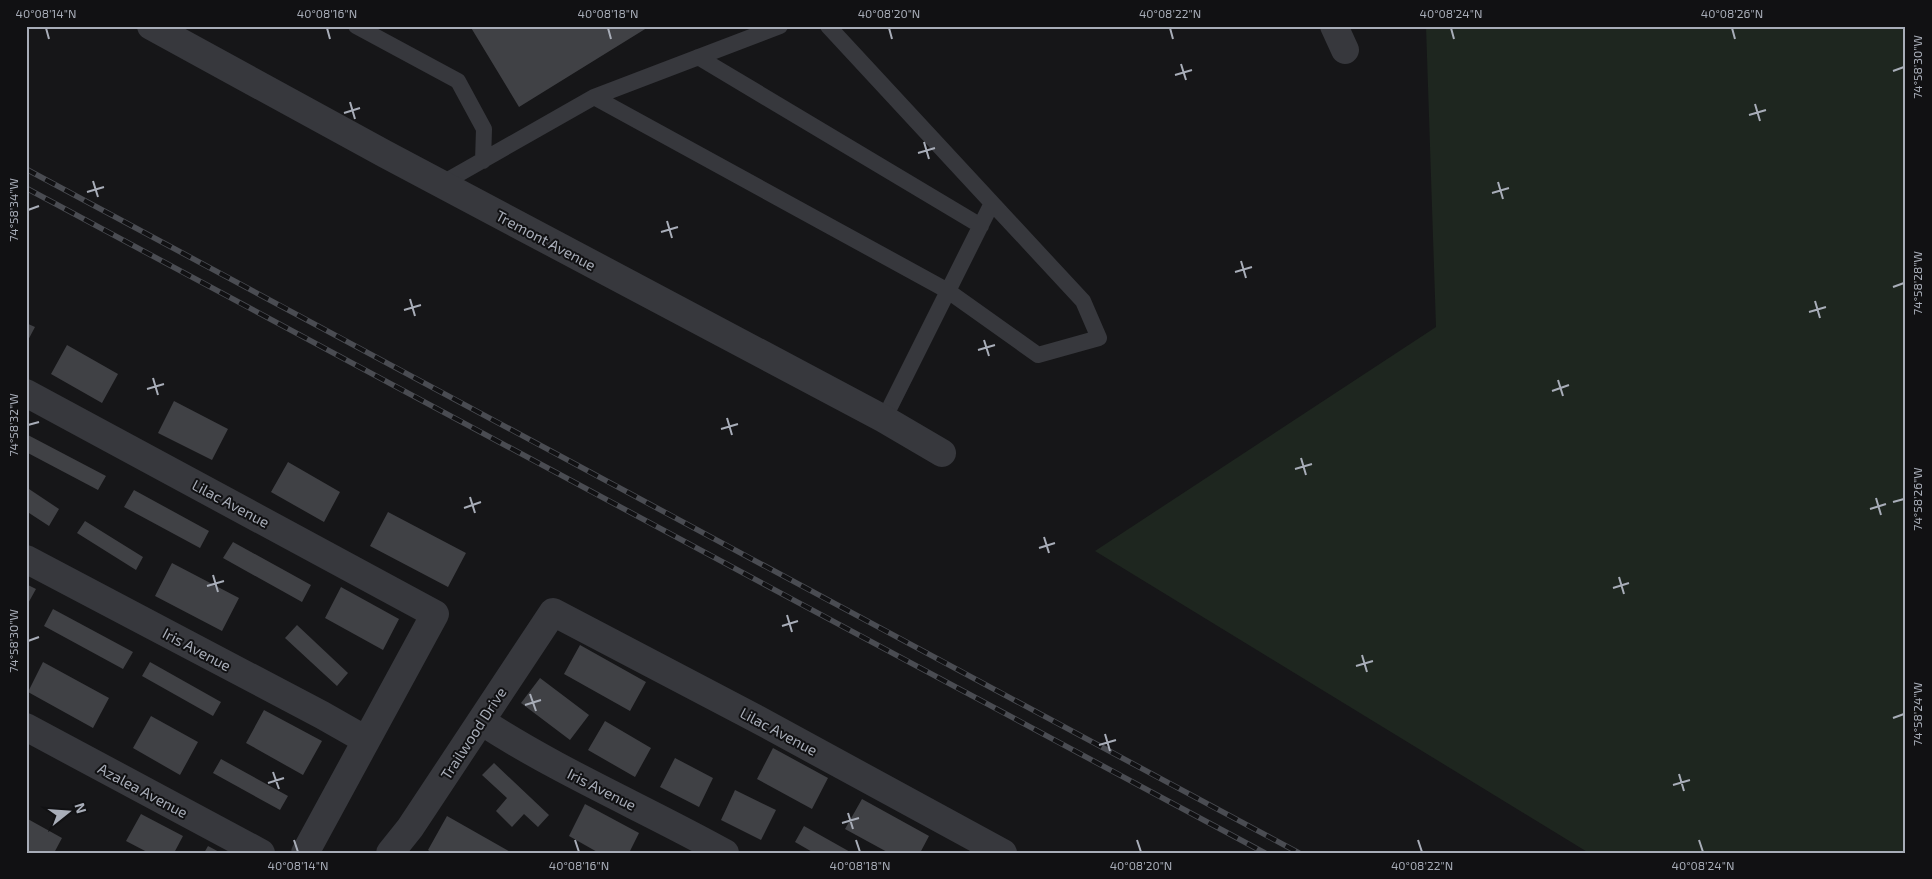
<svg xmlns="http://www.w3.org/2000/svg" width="1932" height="879" viewBox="0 0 1932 879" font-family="'Exo 2',sans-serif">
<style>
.green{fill:#1e261f}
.building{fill:#404145}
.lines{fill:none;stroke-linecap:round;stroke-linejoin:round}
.lane{stroke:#37383d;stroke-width:16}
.street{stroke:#37383d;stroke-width:28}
.rail-casing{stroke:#4a4c52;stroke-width:5.5}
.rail{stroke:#111113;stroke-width:4;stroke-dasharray:11;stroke-linecap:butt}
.ticks{fill:none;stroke:#a8adb8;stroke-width:2}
.labels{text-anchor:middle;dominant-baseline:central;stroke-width:4;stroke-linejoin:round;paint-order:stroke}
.street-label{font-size:15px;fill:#a8adb8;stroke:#111113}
.neatline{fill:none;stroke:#a8adb8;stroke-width:2}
.ticks-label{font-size:12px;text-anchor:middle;fill:#a8adb8}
</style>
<rect width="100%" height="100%" fill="#161618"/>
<path class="green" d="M 1426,26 L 1906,26 L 1906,853 L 1589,853 L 1095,551 L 1436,327 Z"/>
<path class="building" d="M 470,26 L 650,26 L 519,107 Z
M 26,323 L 35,327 L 26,344 Z
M 67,345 L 118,374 L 102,403 L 51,374 Z
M 174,401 L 228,429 L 212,460 L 158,433 Z
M 26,434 L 106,476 L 98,490 L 26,452 Z
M 288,462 L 340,492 L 324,522 L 271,492 Z
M 26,487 L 59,509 L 49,526 L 26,511 Z
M 134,490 L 209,531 L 200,548 L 124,507 Z
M 388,512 L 466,553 L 448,587 L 370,546 Z
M 85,521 L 143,557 L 136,570 L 77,533 Z
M 233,542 L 311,585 L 302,602 L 223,558 Z
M 172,563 L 239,598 L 222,631 L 155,596 Z
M 26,584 L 36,589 L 26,607 Z
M 341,587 L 399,619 L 383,650 L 325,618 Z
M 53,609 L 133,652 L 123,669 L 44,626 Z
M 297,625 L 348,673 L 337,686 L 285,638 Z
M 580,645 L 646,682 L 630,711 L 564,674 Z
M 43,662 L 109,698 L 93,728 L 28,692 Z
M 150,662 L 221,702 L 213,716 L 142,676 Z
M 540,678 L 589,715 L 570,740 L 521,703 Z
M 264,710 L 322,741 L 303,775 L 246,743 Z
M 151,716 L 198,742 L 180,775 L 133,748 Z
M 605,721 L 651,748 L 635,777 L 588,750 Z
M 773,748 L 828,778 L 812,809 L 757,779 Z
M 675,758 L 713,778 L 699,807 L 660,787 Z
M 221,759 L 288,796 L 280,810 L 213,773 Z
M 494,763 L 549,815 L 538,827 L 524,814 L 512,827 L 496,811 L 507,798 L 482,775 Z
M 735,790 L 776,810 L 761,840 L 721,820 Z
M 862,799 L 929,836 L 920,853 L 889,853 L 845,829 Z
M 585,804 L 639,833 L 629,853 L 599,853 L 569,836 Z
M 141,814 L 183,836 L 174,853 L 149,853 L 126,841 Z
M 447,816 L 512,853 L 432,853 L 428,850 Z
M 26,818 L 62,838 L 54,853 L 26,853 Z
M 804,826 L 852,853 L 814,853 L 795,842 Z
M 208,846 L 221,853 L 204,853 Z"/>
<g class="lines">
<path class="lane" d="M 356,26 L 458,81 L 484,129 L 483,161
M 828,26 L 992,203 L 884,419
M 698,57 L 981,226
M 594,97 L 948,291 L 1038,355 L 1099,338 L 1083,301 L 992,203
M 441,184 L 594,97 L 780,26"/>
<path class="street" d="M 151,26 L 385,154 L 884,419 L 942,453
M 1334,26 L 1345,50
M 26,393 L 435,614 L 305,853
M 26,559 L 322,715 L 366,740
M 481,721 C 559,772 644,808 725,853
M 26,727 L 261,853
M 390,853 L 410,828 L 553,612 L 755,718 L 1003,853"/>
<defs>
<path id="rail" d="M 26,169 L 1299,853
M 26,188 L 1265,853"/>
</defs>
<use href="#rail" class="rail-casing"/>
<use href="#rail" class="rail"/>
</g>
<path class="ticks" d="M 46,28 L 49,39M 327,28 L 330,39M 608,28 L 611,39M 889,28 L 892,39M 1170,28 L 1173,39M 1451,28 L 1454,39M 1732,28 L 1735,39M 1181,64 L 1186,80M 1893,71 L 1904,67M 1175,75 L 1192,70M 350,102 L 355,119M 1755,104 L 1760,121M 344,113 L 360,108M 1749,115 L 1766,110M 924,142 L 929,159M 918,153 L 935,148M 93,181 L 98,197M 1498,182 L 1503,199M 87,192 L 104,187M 1492,193 L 1509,188M 28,210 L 39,206M 667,221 L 672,238M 661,232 L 678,227M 1241,261 L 1246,278M 1235,272 L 1252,267M 1893,287 L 1904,283M 410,299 L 415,316M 1815,301 L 1820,318M 404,310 L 421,305M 1809,312 L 1826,307M 984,340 L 989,356M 978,350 L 995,345M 153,378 L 158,395M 1558,380 L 1563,396M 147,389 L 164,384M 1552,391 L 1569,385M 727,418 L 732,435M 28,425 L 39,422M 721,429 L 738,424M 1301,458 L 1306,475M 1295,469 L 1312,464M 470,497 L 475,513M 1876,498 L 1881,515M 1893,502 L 1904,499M 464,508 L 481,502M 1870,509 L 1886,504M 1044,537 L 1049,553M 1039,548 L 1055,543M 213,575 L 218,592M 1619,577 L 1624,594M 207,586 L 224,581M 1613,588 L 1629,583M 787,615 L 792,632M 782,626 L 798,621M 28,641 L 39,637M 1362,655 L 1367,672M 1356,666 L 1373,661M 530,694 L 536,711M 525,705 L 541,700M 1893,718 L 1904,714M 1105,734 L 1110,751M 1099,745 L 1116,740M 273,772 L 279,789M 1679,774 L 1684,791M 268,783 L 284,778M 1673,785 L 1690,780M 848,813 L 853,829M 842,823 L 859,818M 294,840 L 298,852M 575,840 L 579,852M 856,840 L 860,852M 1137,840 L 1141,852M 1418,840 L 1422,852M 1699,840 L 1703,852"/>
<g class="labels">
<g class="street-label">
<text transform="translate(546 240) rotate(28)">Tremont Avenue</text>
<text transform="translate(231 503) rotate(28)">Lilac Avenue</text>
<text transform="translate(197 649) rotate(28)">Iris Avenue</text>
<text transform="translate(779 731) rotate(28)">Lilac Avenue</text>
<text transform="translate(473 733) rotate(-57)">Trailwood Drive</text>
<text transform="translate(602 789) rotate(27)">Iris Avenue</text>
<text transform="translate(143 790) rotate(28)">Azalea Avenue</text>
</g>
</g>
<rect width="1932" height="879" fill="none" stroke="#111113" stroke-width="55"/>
<g transform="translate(68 812) rotate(73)" stroke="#111113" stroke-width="4" paint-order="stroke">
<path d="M0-4L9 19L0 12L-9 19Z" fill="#a8adb8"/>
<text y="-8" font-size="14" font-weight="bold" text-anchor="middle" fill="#a8adb8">N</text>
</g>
<rect x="28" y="28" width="1876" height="824" class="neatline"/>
<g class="ticks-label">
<text x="46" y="18">40°08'14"N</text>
<text x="327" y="18">40°08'16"N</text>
<text x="608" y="18">40°08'18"N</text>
<text x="889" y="18">40°08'20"N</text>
<text x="1170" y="18">40°08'22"N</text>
<text x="1451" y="18">40°08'24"N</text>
<text x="1732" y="18">40°08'26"N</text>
<text transform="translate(1918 67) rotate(-90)" y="4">74°58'30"W</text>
<text transform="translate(14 210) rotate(-90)" y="4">74°58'34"W</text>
<text transform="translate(1918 283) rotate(-90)" y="4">74°58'28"W</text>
<text transform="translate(14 425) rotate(-90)" y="4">74°58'32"W</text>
<text transform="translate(1918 499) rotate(-90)" y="4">74°58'26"W</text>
<text transform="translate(14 641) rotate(-90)" y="4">74°58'30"W</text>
<text transform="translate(1918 714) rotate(-90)" y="4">74°58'24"W</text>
<text x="298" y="870">40°08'14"N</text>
<text x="579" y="870">40°08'16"N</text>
<text x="860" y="870">40°08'18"N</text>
<text x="1141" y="870">40°08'20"N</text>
<text x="1422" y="870">40°08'22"N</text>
<text x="1703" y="870">40°08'24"N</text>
</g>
</svg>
